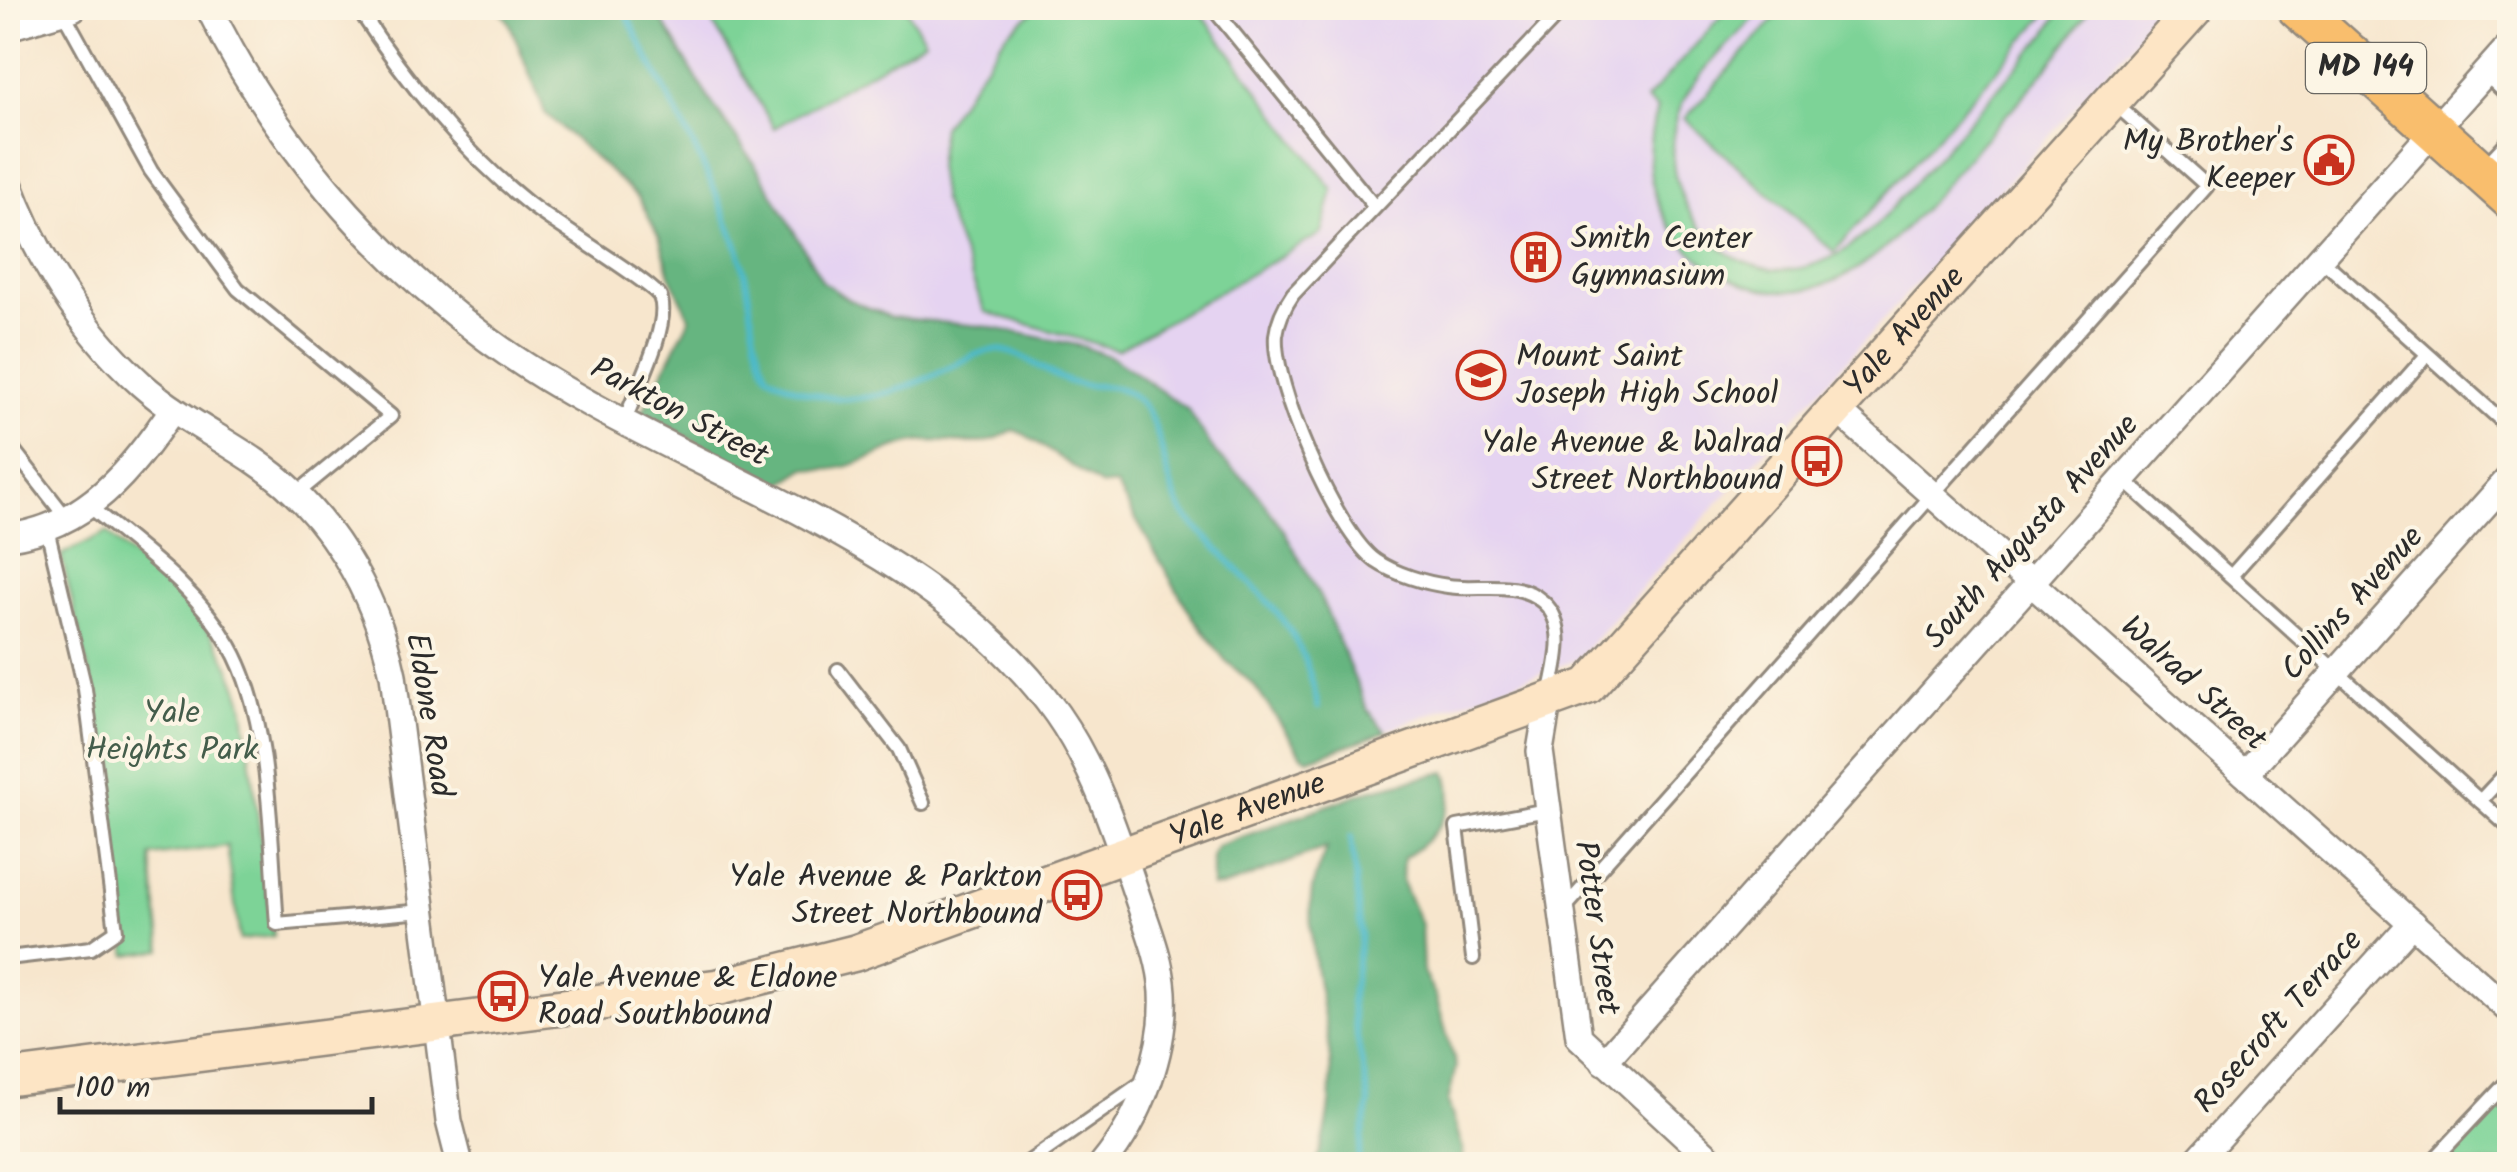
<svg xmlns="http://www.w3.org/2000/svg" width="2517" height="1172" font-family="Kalam,sans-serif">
	<rect width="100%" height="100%" fill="#fcf5e5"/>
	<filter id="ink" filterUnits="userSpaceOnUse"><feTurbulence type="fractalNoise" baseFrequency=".01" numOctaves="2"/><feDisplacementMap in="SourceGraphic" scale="20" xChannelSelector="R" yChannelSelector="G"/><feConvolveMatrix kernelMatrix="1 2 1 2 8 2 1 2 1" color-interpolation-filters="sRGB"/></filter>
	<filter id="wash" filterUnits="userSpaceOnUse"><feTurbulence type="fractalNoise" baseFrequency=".0048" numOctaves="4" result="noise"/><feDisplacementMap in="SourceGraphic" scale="40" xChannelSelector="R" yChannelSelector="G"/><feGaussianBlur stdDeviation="2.25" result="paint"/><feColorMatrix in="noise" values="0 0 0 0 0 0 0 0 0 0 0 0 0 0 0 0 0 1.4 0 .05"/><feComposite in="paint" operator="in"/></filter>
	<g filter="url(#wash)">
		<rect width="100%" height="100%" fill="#f7e6cd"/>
		<path fill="#e5d3f1" d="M643,8H2165L1576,660L1342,746L1178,416L826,313Z"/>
		<g fill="#7dd397" stroke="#547f61" stroke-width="2.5">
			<path d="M704,8H906L925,40L774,128Z"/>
			<path d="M1038,8H1197L1333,190L1322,233L1117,350L985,312L942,201L937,166L942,127L1007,33Z"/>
			<path d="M1729,8H1764C1738,36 1700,67 1683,102C1645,181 1715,285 1801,268C1831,262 1852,246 1875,227L2047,33L2062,8H2090C2057,62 2013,107 1971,154C1912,220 1846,319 1745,284C1725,276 1703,264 1688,248C1650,209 1641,161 1657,109L1646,100Z"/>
			<path d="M1784,8H2052L1834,252L1685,119Z"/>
			<path d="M107,532C171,598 213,607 243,703L274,936L240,940L227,846L151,856L162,950L127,955L90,678L61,555Z"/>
			<path d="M2509,1089V1164H2441Z"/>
		</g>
		<g fill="#66b580" stroke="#487056" stroke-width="2.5">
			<path d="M498,8H655L707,96L760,172L823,282L849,300L891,317L989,327L1082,346L1114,358L1188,410L1216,454L1252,486L1285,532L1324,605L1367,709L1386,732L1308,759L1302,755L1253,684L1225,660L1192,616L1116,485L1102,486L1024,434L1014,430C1005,434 995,440 985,442C976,445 939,440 925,441C882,444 852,478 806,468L778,486L642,413L690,318L670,275L660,239L638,197L545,113L509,22Z"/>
			<path d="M1446,772C1462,808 1432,841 1403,858L1402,882L1421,925L1423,972L1436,997L1456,1066L1448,1102L1463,1149L1462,1164H1315C1356,1066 1305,991 1311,898C1312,880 1321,863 1327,847L1224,887H1212V854L1217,846L1373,789Z"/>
		</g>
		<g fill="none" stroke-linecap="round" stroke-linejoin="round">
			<g stroke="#4db9c8" stroke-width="6">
				<path d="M623,8C662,88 707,162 738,248C753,289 748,335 768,374C832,414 883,400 947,369C961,362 982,349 997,350C1025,351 1046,376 1073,383C1095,390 1117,380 1137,399C1166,426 1161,479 1183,512C1191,524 1204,534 1214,545C1268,604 1302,624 1318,707"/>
				<path d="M1351,837L1361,933L1351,1003L1369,1103L1357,1164"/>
			</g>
		</g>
	</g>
	<g filter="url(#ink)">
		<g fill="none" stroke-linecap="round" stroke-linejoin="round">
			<g stroke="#91887c" stroke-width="18">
				<g id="lane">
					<path d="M358,8C406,81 460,149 529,204C550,221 654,284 660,297C672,322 635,393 625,420"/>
					<path d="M1213,8L1374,206"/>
					<path d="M62,10L151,171L238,289L391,416L296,494"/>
					<path d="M2484,73L2510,97"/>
					<path d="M2484,167L2510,139"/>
					<path d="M2320,258L2510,428"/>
					<path d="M8,443L68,520"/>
					<path d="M2123,479L2510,828"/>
					<path d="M89,506C139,548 197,588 230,646C272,719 270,841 277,924L423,911"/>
					<path d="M2231,576L2427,355"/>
					<path d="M838,670L899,749L923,803"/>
					<path d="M1550,695C1556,666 1569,625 1543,602C1516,578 1479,591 1448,586C1425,583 1395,574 1376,561C1336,533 1272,383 1276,335C1278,319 1284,307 1293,294L1564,8"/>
					<path d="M2480,801L2510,769"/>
					<path d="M1563,910L2207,186L2113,102"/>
					<path d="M8,958L91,948L116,931L85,689L47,529"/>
					<path d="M1473,958L1457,827L1547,810"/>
					<path d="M1026,1164L1143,1082"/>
					<path d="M2430,1164L2510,1079"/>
				</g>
			</g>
			<g stroke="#91887c" stroke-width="30">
				<g id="street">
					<path d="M209,8C272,138 371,253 487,339C664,470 927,529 1057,714C1095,768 1117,836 1138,899C1148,928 1161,960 1163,992C1166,1051 1140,1119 1103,1164"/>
					<path d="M8,27L73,8"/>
					<path d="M8,181C36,256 81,330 141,384C176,415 218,436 255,461C328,510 375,591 393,675L449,1121L460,1164"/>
					<path d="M1834,407L2510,1011"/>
					<path d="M8,537C87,527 130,471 173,409"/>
					<path d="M1548,703L1540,751L1579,1037L1716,1164"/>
					<path d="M2245,774L2510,477"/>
					<path d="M1604,1062L2510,45"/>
					<path d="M2194,1164L2412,923"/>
				</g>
			</g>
			<g stroke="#91887c" stroke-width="40">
				<g id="secondary">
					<path id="s1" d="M8,1078L719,987L855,953L1588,686L2195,8"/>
				</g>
			</g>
			<g stroke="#91887c" stroke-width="45">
				<path id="primary" d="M2298,8L2510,198"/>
			</g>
			<use href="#lane" stroke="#fff" stroke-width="12"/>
			<use href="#street" stroke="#fff" stroke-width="25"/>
			<use href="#secondary" stroke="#fde5c5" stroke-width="35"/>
			<use href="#primary" stroke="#f9be6d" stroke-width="40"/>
		</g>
	</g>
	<defs>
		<g id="civic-ring" transform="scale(2.5)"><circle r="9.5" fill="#fcf5e5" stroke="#c8321e" stroke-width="1.5"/><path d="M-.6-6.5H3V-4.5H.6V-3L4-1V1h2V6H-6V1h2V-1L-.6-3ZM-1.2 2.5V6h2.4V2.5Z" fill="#c8321e"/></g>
		<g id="building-ring" transform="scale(2.5)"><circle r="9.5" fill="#fcf5e5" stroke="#c8321e" stroke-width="1.5"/><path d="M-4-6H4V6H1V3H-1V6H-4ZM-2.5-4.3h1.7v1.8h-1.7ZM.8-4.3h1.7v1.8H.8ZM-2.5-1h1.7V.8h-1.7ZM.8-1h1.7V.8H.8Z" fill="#c8321e"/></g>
		<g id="school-ring" transform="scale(2.5)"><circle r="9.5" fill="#fcf5e5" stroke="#c8321e" stroke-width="1.5"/><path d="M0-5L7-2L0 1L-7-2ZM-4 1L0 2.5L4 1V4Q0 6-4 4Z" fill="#c8321e"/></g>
		<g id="bus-ring" transform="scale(2.5)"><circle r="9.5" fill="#fcf5e5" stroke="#c8321e" stroke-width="1.5"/><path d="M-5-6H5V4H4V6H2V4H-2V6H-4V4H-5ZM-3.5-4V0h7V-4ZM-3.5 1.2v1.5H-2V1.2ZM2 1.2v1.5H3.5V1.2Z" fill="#c8321e"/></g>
	</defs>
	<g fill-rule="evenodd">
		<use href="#civic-ring" x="2329" y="160"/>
		<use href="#building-ring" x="1536" y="257"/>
		<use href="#school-ring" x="1481" y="375"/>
		<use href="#bus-ring" x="1817" y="461"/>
		<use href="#bus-ring" x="1077" y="895"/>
		<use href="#bus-ring" x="503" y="996"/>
	</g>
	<g text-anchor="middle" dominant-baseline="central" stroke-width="8" stroke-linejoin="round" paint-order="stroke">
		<rect fill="#fcf5e5" stroke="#6a6863" stroke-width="2.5" x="2306" y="43" width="120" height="50" rx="8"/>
		<g font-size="30" font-weight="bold" fill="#2b2b2b">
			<text x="2366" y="68">MD 144</text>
		</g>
		<g font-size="32" fill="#2b2b2b" stroke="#fcf5e5" text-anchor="end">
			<text x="2294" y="142">My Brother's<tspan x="2294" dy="37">Keeper</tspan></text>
			<text x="1571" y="239" text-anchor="start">Smith Center<tspan x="1571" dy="37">Gymnasium</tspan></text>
			<text x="1516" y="357" text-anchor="start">Mount Saint<tspan x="1516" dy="37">Joseph High School</tspan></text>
			<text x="1782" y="443">Yale Avenue &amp; Walrad<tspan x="1782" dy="37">Street Northbound</tspan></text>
			<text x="1042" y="877">Yale Avenue &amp; Parkton<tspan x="1042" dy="37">Street Northbound</tspan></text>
			<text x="538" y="978" text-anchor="start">Yale Avenue &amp; Eldone<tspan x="538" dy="37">Road Southbound</tspan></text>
		</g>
		<g font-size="32" fill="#2b2b2b" stroke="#fcf5e5">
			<text stroke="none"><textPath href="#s1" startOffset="2112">Yale Avenue</textPath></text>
			<text transform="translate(679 413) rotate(28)">Parkton Street</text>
			<text transform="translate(2032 532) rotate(-48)">South Augusta Avenue</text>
			<text transform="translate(2353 604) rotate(-48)">Collins Avenue</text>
			<text transform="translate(2193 684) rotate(42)">Walrad Street</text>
			<text transform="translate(428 715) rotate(81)">Eldone Road</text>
			<text stroke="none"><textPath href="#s1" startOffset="1275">Yale Avenue</textPath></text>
			<text transform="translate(1596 928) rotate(82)">Potter Street</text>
			<text transform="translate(2279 1022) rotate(-48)">Rosecroft Terrace</text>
		</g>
		<g font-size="32" fill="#445d4b" stroke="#fcf5e5">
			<text x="172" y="713">Yale<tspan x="172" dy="37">Heights Park</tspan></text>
		</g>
	</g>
	<rect width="2517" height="1172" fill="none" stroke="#fcf5e5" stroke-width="40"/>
	<path d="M60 1097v15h312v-15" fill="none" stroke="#2b2b2b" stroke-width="5"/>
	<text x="75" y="1097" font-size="30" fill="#2b2b2b" stroke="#fcf5e5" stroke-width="8" paint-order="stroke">100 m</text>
</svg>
